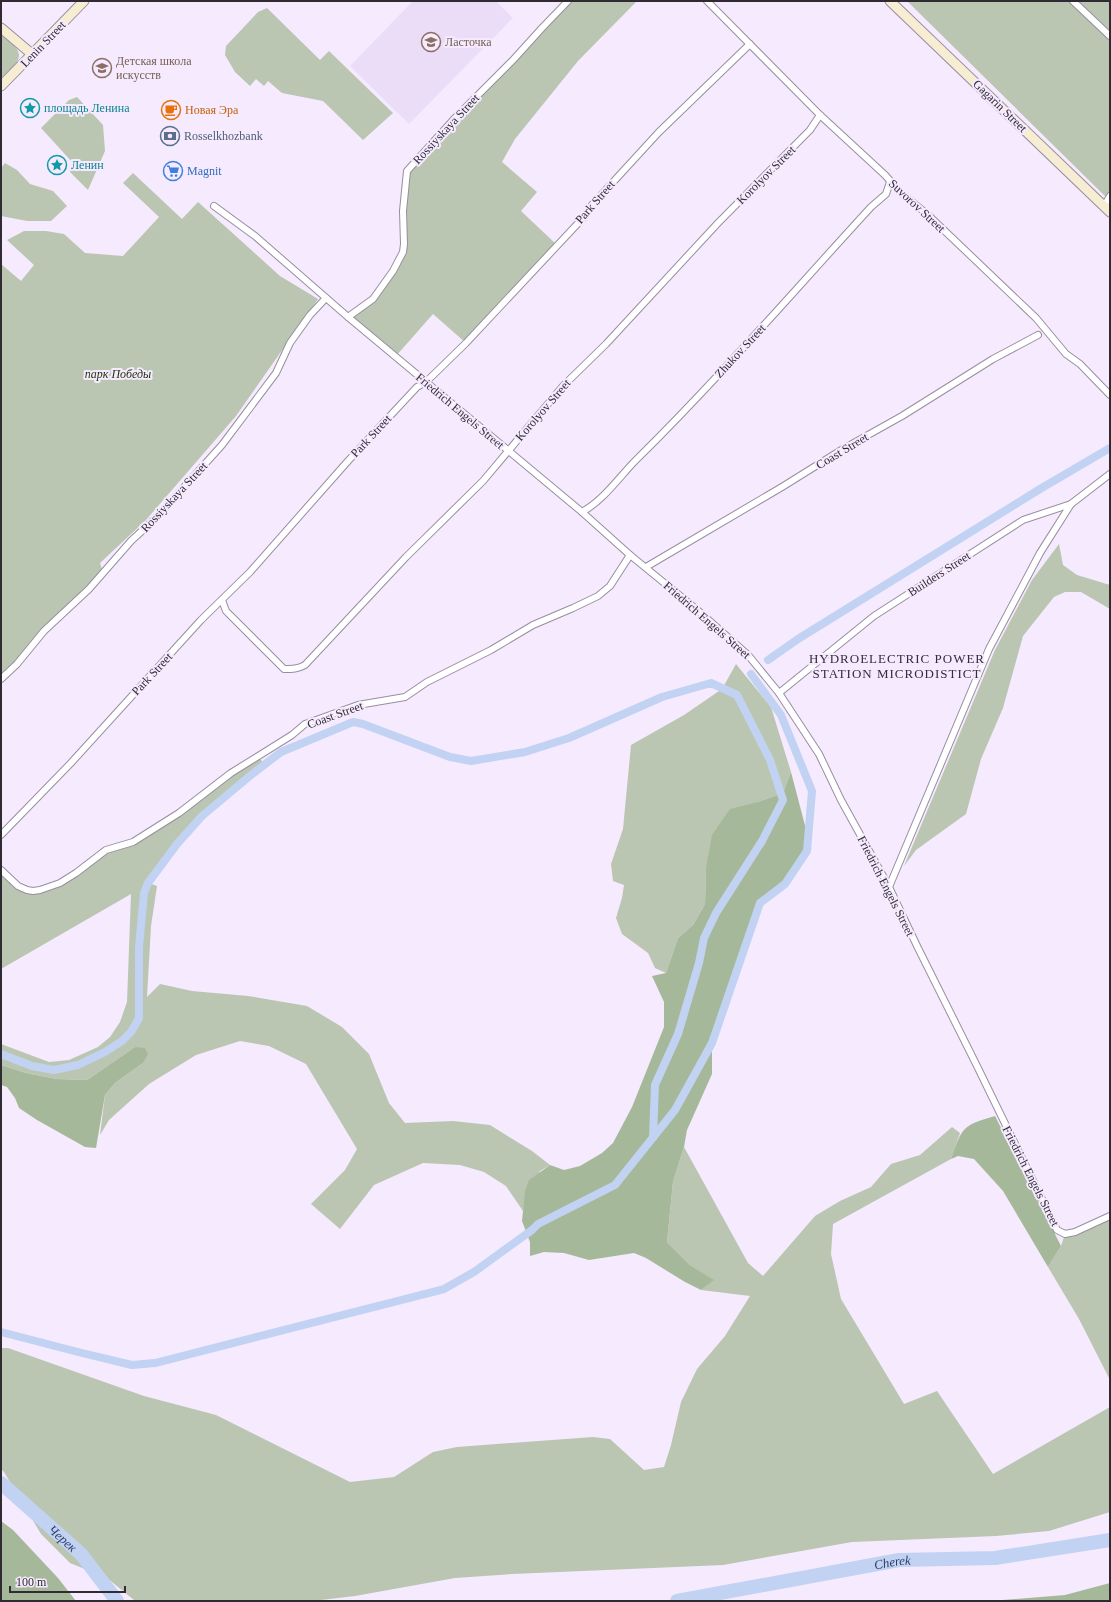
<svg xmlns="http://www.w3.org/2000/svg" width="1111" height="1602" font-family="'Times New Roman',serif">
	<rect width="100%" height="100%" fill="#f5eafe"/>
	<path fill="#ebdcf7" d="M413,1H496L513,18L409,124L350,66Z"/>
	<g fill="#bac6b1">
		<path d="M568,1H637L578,61L515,139L502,162L537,192L521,211L557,245L466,343L433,314L396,356L348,317L373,299L403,252L407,171Z"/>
		<path d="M907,1H1110V201Z"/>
		<path d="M267,8L320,60L329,51L393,113L363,140L323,101L282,93L268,81L264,86L256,79L250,86L235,72L225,55L226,46L258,12Z"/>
		<path d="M1,33C25,54 25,57 1,78Z"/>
		<path d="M77,97L103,125L105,151L88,190L70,172L73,163L41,128L69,100Z"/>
		<path d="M5,163L17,170L30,184L53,191L67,206L51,221H27L1,216V168Z"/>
		<path d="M133,173L182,219L198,202L280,276L318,299L236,416L146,520L100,563L103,573L1,679V264L21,281L34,265L7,240L24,231H46L64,234L85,253L123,256L159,217L123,183Z"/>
		<path d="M1059,544L1063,565L1077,575L1110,585V609L1081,592H1065L1054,597L1023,636L1003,708L981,759L966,814L916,850L904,866L995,650L1032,580Z"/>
		<path d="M736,664L771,707L791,772L783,793L758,802L706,868L705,904L693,925L678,938L666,973L655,968L648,953L622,934L616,918L622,898L624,885L613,881L611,864L623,829L631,745L684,715L722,689Z"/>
		<path d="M257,756L265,764L202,816L177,844L149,883L157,886L151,926L147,997L160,984L192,991L248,996L307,1006L342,1027L369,1054L389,1103L405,1123L453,1121L490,1125L532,1151L550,1165L540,1171L524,1205L523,1211L506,1186L484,1172L460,1165L423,1163L374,1185L340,1229L311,1204L345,1170L357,1149L306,1064L269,1046L240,1041L196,1055L149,1084L109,1120L100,1135L105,1095L115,1083L143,1063L135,1047L87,1080L57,1079L26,1073L1,1065V1044L49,1062L69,1060L98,1047L110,1037L120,1022L127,1002L131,894L1,969V870L27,890L51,887L99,855L133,842Z"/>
		<path d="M952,1127L960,1133L951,1159L833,1224L831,1254L841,1299L904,1404L937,1391L993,1474L1110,1407V1512L1049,1531L996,1536L852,1542L723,1565L512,1574L455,1578L355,1596L312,1601H138L134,1600L107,1578L70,1563L41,1534L4,1472L1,1469V1348H8L144,1396L216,1415L350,1482L394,1477L433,1452L457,1447L593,1437L610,1439L644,1470L664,1467L671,1445L681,1402L697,1369L725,1336L750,1296L701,1290L713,1280L690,1265L667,1242L673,1182L684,1147L748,1263L763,1276L815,1216L840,1201L871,1187L891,1164L920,1155Z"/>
		<path d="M1110,1216V1380L1079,1319L1048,1267L1061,1246L1065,1234Z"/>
	</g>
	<g fill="#a6b89a">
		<path d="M791,772L808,837L807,851L785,884L760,903L712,1043V1074L687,1130L684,1147L673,1182L667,1242L690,1265L714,1280L701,1290L685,1282L646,1258L634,1253L589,1260L564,1253L544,1252L530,1256V1242L522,1221L525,1191L529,1180L550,1165L564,1170L580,1166L602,1153L613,1143L632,1107L664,1027V1002L652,976L666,973L678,938L693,925L705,904L706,868L712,835L730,809L758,802L783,793Z"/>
		<path d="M135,1047L145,1048L148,1054L143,1063L115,1083L105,1095L96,1148L85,1147L37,1120L19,1108L15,1098L7,1087L1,1085V1065L26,1073L57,1079L87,1080Z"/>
		<path d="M995,1116L1061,1246L1048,1267L1003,1191L974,1159L958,1156L951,1159C962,1128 962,1125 995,1116Z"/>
		<path d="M1,1521L13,1530L58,1578L76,1601H1Z"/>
		<path d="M1110,1583V1601H990L1065,1595Z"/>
	</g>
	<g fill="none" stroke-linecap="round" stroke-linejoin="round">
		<g stroke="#c2d2f2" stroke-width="8">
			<path d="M768,660L798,639L1040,489L1110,448"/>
			<path d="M1,1054L32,1066L54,1070L78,1065L105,1052L122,1041L131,1032L139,1018V947L144,893L148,883L177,844L202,816L251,775L281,752L353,722L363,724L450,757L471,761L525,752L569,738L662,697L711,683L737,695L770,760L783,800L762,841L716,913L704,938L699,963L678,1034L655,1085L653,1137"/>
			<path d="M1,1332L82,1353L132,1365L155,1363L444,1289L474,1272L532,1230L538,1224L615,1185L675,1110L712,1043L760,903L785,884L807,851L812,791L781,715L751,674"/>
		</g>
		<g stroke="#c2d2f2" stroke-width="14">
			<path id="s1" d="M1,1483L81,1554L117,1601"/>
			<path id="s2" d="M677,1601L899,1560L995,1558L1110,1540"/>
		</g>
		<g stroke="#988ea0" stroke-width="8">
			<g id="street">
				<path d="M707,1L820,115L885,175L900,192L927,214L1036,318L1066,354L1080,364L1110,395"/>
				<path d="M1073,1L1110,36"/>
				<path d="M214,206L255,236L348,317L582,512L630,555L695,608L748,655L779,693L819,754L841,800L889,887L918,948L977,1066L1057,1230L1065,1234L1075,1232L1110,1216"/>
				<path d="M1104,206L1110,196"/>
				<path d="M348,317L373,299L393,271L403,252L404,244L403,211L407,171L455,118L513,60L542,28L568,1"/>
				<path d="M582,512C604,500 619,477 636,460C718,379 793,292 871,207L886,194L890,182"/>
				<path d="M646,567L782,487L843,449L902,416L993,359L1038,335"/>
				<path d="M222,600L226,611L284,669C292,669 298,669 305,665L406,557L483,481L563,386L606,344L718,223L810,130L820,115"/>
				<path d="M1,679L17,664L44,631L89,589L131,541L159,515L222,445L276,373L290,343L310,315L326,298"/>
				<path d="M779,693L874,616L1023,520L1071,504L1110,474"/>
				<path d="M1,835L70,764L201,620L250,572L348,461L417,387L426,382L466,343L583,218L592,205L659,132L750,44"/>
				<path d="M1,870L18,886L27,890L33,891L40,890L60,883L76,873L106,850L133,842L179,813L231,773L292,735L305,724L358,705L405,697L427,682L491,650L533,625L573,608L598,596L610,586L630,555"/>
				<path d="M889,887L989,649L1040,553L1071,504"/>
			</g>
		</g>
		<g stroke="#988ea0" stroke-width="11">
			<g id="secondary">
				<path d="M890,1L1110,212"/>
				<path d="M1,28L33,55"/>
				<path d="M1,86L84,1"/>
			</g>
		</g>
		<use href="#street" stroke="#fff" stroke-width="6"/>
		<use href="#secondary" stroke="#f6edd3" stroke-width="9"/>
	</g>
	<defs>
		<g id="school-ring" transform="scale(1)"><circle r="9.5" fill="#f5eafe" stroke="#8d6e63" stroke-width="1.5"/><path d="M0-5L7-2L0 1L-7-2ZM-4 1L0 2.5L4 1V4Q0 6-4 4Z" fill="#8d6e63"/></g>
		<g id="sight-ring" transform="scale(1)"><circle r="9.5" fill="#f5eafe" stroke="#0f9aa8" stroke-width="1.5"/><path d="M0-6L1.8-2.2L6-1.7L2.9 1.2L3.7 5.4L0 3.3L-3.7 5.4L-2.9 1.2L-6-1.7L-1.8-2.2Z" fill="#0f9aa8"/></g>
		<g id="cafe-ring" transform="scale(1)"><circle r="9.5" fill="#f5eafe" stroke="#e8710a" stroke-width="1.5"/><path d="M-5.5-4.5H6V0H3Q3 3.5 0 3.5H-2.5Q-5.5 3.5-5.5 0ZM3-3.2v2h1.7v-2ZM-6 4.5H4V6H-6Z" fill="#e8710a"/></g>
		<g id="bank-ring" transform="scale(1)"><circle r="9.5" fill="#f5eafe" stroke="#5c6f8a" stroke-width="1.5"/><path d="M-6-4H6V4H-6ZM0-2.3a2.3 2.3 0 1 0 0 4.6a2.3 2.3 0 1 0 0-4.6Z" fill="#5c6f8a"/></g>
		<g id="supermarket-ring" transform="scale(1)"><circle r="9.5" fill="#f5eafe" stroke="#3f7fe0" stroke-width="1.5"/><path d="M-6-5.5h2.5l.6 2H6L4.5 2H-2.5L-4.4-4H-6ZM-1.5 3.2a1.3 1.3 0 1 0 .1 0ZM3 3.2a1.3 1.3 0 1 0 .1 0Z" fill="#3f7fe0"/></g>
	</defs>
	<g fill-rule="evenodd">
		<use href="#school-ring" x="431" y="42"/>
		<use href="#school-ring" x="102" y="68"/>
		<use href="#sight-ring" x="30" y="108"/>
		<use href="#cafe-ring" x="171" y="110"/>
		<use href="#bank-ring" x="170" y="136"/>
		<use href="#sight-ring" x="57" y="165"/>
		<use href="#supermarket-ring" x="173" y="171"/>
	</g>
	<g text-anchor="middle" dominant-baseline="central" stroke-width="4" stroke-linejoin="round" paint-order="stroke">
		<g font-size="12" fill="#785e54" stroke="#f5eafe" text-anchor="start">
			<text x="445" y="42">Ласточка</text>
			<text x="116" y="61">Детская школа<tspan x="116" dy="14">искусств</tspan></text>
		</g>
		<g font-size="12" fill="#302b33" stroke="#f5eafe">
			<text transform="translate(43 44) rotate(-46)">Lenin Street</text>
			<text transform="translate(1000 106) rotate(44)">Gagarin Street</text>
			<text transform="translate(446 129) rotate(-47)">Rossiyskaya Street</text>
			<text transform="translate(766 175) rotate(-45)">Korolyov Street</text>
			<text transform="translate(595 202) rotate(-49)">Park Street</text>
			<text transform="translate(917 206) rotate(43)">Suvorov Street</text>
			<text transform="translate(740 351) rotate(-47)">Zhukov Street</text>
			<text transform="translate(543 410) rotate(-49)">Korolyov Street</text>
			<text transform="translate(460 411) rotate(40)">Friedrich Engels Street</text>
			<text transform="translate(371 436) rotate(-47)">Park Street</text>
			<text transform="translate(842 451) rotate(-31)">Coast Street</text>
			<text transform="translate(174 497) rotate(-47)">Rossiyskaya Street</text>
			<text transform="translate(939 574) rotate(-33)">Builders Street</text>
			<text transform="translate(707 620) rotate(41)">Friedrich Engels Street</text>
			<text transform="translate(152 674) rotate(-47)">Park Street</text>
			<text transform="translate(335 715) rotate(-20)">Coast Street</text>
			<text transform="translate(886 886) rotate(63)">Friedrich Engels Street</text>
			<text transform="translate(1031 1176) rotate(63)">Friedrich Engels Street</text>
		</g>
		<g font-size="12" fill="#0d838f" stroke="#f5eafe" text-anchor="start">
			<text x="44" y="108">площадь Ленина</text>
			<text x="71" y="165">Ленин</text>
		</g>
		<g font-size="12" fill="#c56008" stroke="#f5eafe" text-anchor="start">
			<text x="185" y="110">Новая Эра</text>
		</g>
		<g font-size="12" fill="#4e5e75" stroke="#f5eafe" text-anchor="start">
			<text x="184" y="136">Rosselkhozbank</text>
		</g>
		<g font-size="12" fill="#366cbe" stroke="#f5eafe" text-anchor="start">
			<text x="187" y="171">Magnit</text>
		</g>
		<g font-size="12" font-style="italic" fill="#1a3202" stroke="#f5eafe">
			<text x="118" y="374">парк Победы</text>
		</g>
		<g font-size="13" letter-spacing="1" fill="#342c3b" stroke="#f5eafe">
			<text x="897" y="658">HYDROELECTRIC POWER<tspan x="897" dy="15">STATION MICRODISTICT</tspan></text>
		</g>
		<g font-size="13" font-style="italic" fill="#2c3f6a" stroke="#f5eafe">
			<text stroke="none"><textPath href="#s1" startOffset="83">Черек</textPath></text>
			<text stroke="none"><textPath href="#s2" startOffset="219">Cherek</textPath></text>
		</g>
	</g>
	<rect width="1111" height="1602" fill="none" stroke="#302b33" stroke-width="4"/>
	<path d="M10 1586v6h115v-6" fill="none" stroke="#302b33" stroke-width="2"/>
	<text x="16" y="1586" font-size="12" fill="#302b33" stroke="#f5eafe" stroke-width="3" paint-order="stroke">100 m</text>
</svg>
